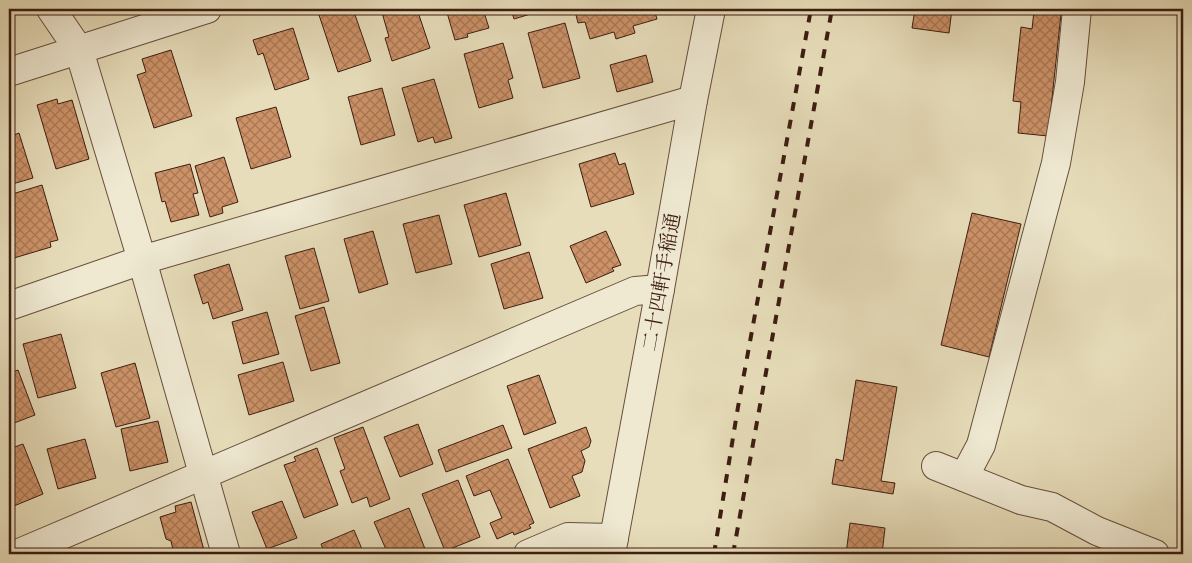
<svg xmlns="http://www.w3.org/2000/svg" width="1192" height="563" font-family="'IM FELL Great Primer','Noto Serif JP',serif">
	<defs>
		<pattern id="building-cross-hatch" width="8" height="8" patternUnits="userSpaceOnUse" patternTransform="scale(1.25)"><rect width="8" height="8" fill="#cd9268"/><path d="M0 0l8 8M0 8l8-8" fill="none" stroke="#a87754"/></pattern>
	</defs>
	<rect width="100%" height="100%" fill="#e7ddba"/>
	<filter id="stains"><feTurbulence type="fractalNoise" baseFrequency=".004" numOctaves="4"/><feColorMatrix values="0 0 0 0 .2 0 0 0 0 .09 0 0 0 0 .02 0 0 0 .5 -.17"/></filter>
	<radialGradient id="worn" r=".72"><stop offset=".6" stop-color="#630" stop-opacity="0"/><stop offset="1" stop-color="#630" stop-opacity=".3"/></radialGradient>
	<g fill="url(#building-cross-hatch)" stroke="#3d1d12">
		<path d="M337,9H353L371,61L338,72L319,15Z"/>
		<path d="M381,9H417L430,48L392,61L385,38L389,37Z"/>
		<path d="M446,9H483L489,28L467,34L468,37L455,40Z"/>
		<path d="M511,9H547L514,19Z"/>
		<path d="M583,9H654L657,19L633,26L635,33L616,39L614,32L590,39L585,22L578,23L575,11Z"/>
		<path d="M915,9H952L949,33L912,28Z"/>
		<path d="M1034,11L1061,14L1048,136L1018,133L1021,102L1013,101L1021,27L1032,29Z"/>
		<path d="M565,23L580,78L543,88L528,33Z"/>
		<path d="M293,28L309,79L275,90L263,53L258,55L253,40Z"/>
		<path d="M503,43L513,78L508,80L513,98L479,108L464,54Z"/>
		<path d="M171,50L192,116L154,128L137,75L146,72L142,59Z"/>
		<path d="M646,55L653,82L617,92L610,65Z"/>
		<path d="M434,79L452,138L435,143L433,137L418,142L402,88Z"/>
		<path d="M382,88L395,135L361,145L348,97Z"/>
		<path d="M57,99L58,104L72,100L89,159L56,169L37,105Z"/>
		<path d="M276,107L291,157L251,169L236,118Z"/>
		<path d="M11,124L14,135L19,133L33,178L9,185V125Z"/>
		<path d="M615,153L619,165L625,163L634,194L591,207L579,164Z"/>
		<path d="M224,157L238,202L222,207L223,213L210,217L195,166Z"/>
		<path d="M190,164L198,193L193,194L199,215L171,222L165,201L162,202L155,173Z"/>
		<path d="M42,185L58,240L50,242L51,247L14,258L9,240V195Z"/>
		<path d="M506,193L521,245L479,257L464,205Z"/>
		<path d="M972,213L1021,224L989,357L941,345Z"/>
		<path d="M439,215L452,264L416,273L403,224Z"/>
		<path d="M373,231L388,284L359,293L344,239Z"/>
		<path d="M606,231L621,265L612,268L614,271L586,283L570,246Z"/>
		<path d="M314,248L329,301L300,309L285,256Z"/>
		<path d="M529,252L543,298L504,309L491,264Z"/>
		<path d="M229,264L243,310L213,319L208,302L203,304L194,275Z"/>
		<path d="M324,307L340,363L311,371L295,316Z"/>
		<path d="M267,312L279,354L243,364L232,322Z"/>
		<path d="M61,334L76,388L38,398L23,344Z"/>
		<path d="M283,362L294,401L249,415L238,375Z"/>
		<path d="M135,363L150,418L116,427L101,373Z"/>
		<path d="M18,370L35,415L9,425V373Z"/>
		<path d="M539,375L556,423L524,435L507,386Z"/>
		<path d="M856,380L897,387L881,481L895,483L893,494L832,484L836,459L843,461Z"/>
		<path d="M158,421L168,462L130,471L121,429Z"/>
		<path d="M418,424L433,464L400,477L384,437Z"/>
		<path d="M503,425L512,448L446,472L438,450Z"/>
		<path d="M363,427L390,499L370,507L367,497L352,503L340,471L345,469L334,438Z"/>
		<path d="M586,427L591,441L589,447L581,451L585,461L582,472L572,476L580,496L550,508L528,449Z"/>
		<path d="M85,439L96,478L58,489L47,449Z"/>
		<path d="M23,444L43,494L9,508V449Z"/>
		<path d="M317,448L338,505L304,518L284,465L296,461L294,457Z"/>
		<path d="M508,459L534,523L529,525L531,528L514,535L513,532L497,539L490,523L502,518L490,490L474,496L466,476Z"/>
		<path d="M458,480L480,537L445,551L422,494Z"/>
		<path d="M282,501L297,538L267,549L252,512Z"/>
		<path d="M191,502L205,554H174L171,541L166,539L160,517L176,512L175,506Z"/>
		<path d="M409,508L427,554H388L374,522Z"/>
		<path d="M850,523L885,528L882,554H846Z"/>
		<path d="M354,530L364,554H325L321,544Z"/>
		<path d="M151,548L154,554H135Z"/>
		<path d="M299,548L301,554H284Z"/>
	</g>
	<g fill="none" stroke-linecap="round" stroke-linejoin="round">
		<g stroke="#684d3c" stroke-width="30">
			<g id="minor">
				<path d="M51,9L79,50L142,260L226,554"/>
				<path d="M9,72L207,9"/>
				<path d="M9,306L142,260L693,100"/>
				<path d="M936,466L1021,500L1052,507L1097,531L1155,554"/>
				<path d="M964,477L981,445L1056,163L1070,82L1077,9"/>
				<path d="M17,554L635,291L660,289"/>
				<path d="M528,554L568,537L614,538"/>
				<path d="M611,554L660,289L693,100L711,9"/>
			</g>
		</g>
		<use href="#minor" stroke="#efe9d2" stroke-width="28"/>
		<g stroke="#3d1d12" stroke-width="4" stroke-dasharray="9 9" stroke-linecap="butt">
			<path d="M714,554L738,407L811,9"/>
			<path d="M733,554L832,9"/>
		</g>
	</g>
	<g text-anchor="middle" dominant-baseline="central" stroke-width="4" stroke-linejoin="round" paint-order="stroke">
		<g font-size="20" fill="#3d1d12" stroke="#efe9d2">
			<text transform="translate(661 282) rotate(-80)">二十四軒手稲通</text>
		</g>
	</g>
	<rect width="1192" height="563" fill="none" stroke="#e7ddba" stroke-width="30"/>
	<rect x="10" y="10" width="1172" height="543" fill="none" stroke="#3d1d12" stroke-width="2.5"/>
	<rect x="15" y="15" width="1162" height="533" fill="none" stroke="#3d1d12"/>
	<rect width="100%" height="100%" filter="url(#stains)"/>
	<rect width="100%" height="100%" fill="url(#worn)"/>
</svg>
